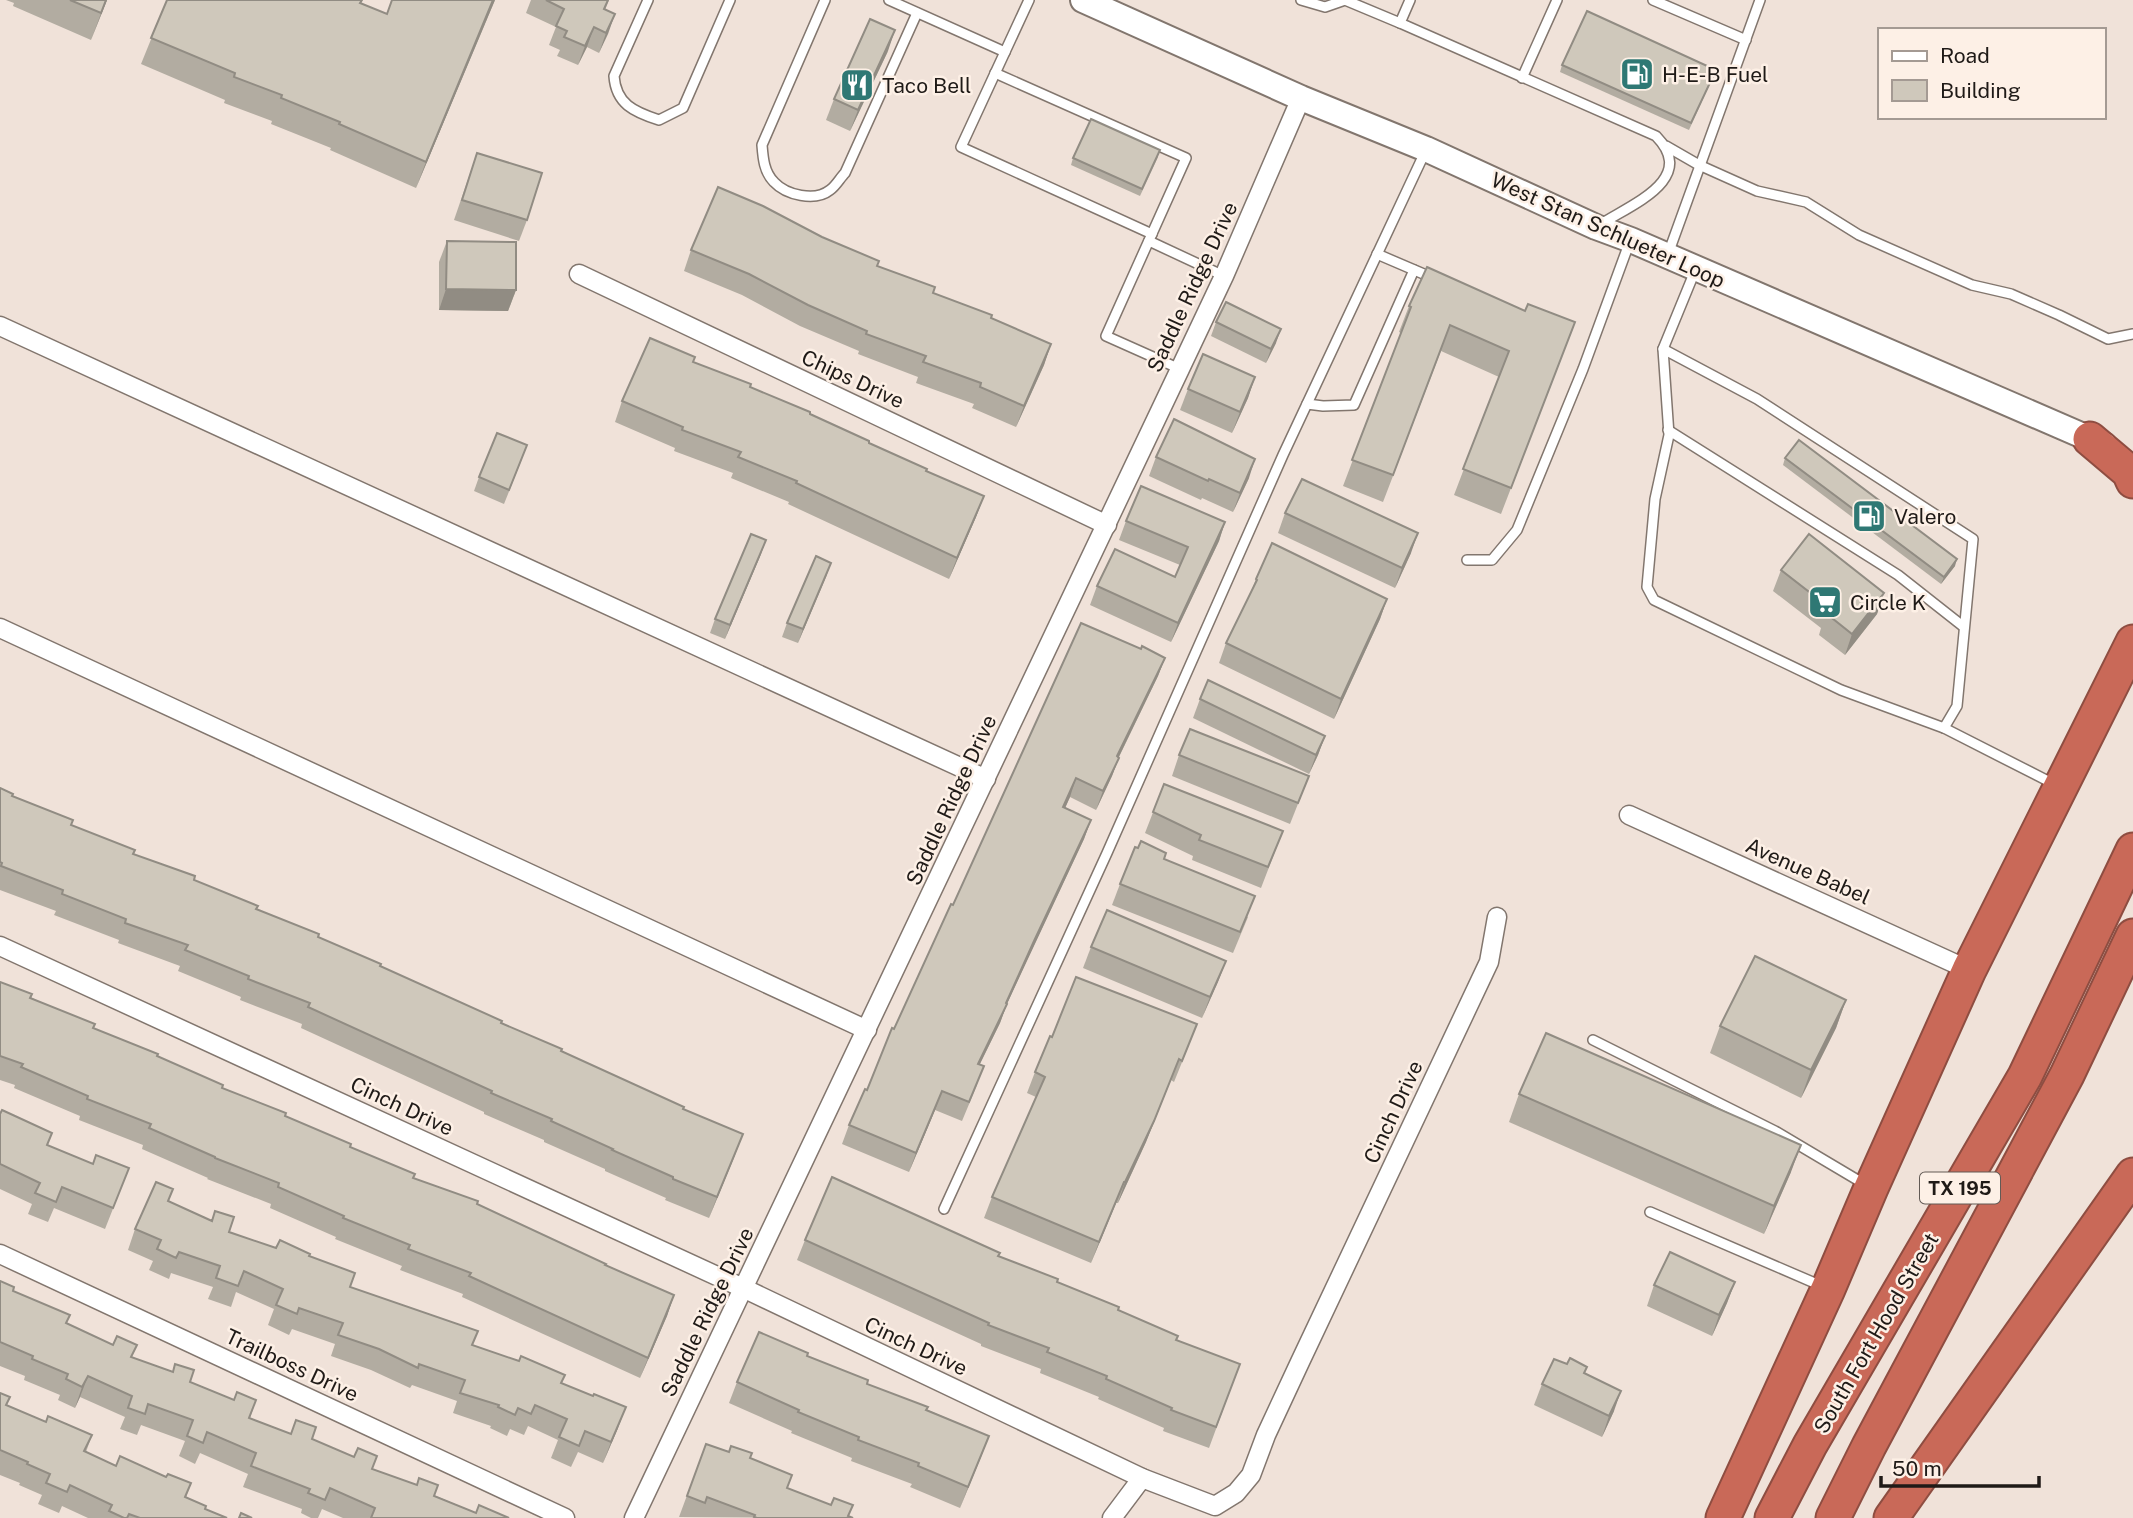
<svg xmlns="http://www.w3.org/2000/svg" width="2133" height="1518" font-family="'Public Sans',sans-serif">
	<rect width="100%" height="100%" fill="#f0e2d9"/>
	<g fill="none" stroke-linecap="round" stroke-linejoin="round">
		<g stroke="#82766e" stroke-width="12">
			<g id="lane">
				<path d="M648,0L614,76C616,104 634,112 659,120L683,108L730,0"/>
				<path d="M825,0L762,145C763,158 764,172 774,182C786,195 815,202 830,190C836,186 840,178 845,173L917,13"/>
				<path d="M889,0L1005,52"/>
				<path d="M1029,0L961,147L1152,234"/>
				<path d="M1301,0L1325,7L1345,0L1400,23"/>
				<path d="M1410,0L1400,23L1656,136C1698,179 1632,204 1601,224"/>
				<path d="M1653,0L1746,40"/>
				<path d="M995,73L1186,158L1106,336L1180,369"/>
				<path d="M1522,78L1557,0"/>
				<path d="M1666,146L1699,165L1757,191L1806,202L1859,235L1972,285L2011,294L2059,315L2108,339L2133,334"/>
				<path d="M1149,241L1224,276"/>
				<path d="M1377,254L1433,278"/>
				<path d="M1668,254L1760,0"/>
				<path d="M1695,271L1663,349L1669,435L1655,499L1647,587L1654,600L1841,690L1944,728L2054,784"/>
				<path d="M1663,349L1757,399L1973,539L1957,706L1944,728"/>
				<path d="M1307,404L1323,406L1354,405L1414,270"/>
				<path d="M1668,430L1898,575L1964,627"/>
				<path d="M1467,560H1492L1517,530L1583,369L1630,241"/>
				<path d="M1593,1040L1775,1131L1866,1185"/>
				<path d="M944,1209L1107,853L1283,455L1426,150"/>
				<path d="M1650,1212L1824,1287"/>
			</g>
		</g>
		<g stroke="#82766e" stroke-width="21">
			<g id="street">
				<path d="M579,274L1107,525"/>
				<path d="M0,326L986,779"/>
				<path d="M0,628L867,1030"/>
				<path d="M1629,815L1969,970"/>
				<path d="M0,946L743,1288L1142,1478L1215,1506L1236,1493L1251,1475L1266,1435L1300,1362L1489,962L1497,917"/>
				<path d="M0,1254L565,1518"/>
				<path d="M634,1518L1180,369L1224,276L1301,98"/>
				<path d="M1112,1518L1142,1478"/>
			</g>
		</g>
		<g stroke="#82766e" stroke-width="28">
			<path id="secondary" d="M1083,0L1301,98L1426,149L1596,227L1631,240L2104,445"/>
		</g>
		<g stroke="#8e4d41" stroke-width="37">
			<g id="highway">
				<path d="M2090,439L2129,472L2133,481"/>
				<path d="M1723,1518L1828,1289L1871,1188L1969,970L2133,642"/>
				<path d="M1772,1518L1810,1445L2025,1076L2133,850"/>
				<path d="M1833,1518L1869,1446L2067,1075L2133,936"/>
				<path d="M1891,1518L2133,1175"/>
			</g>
		</g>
		<use href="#lane" stroke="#fff" stroke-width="9"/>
		<use href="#street" stroke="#fff" stroke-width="18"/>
		<use href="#secondary" stroke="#fff" stroke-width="24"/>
		<use href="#highway" stroke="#c96958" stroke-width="33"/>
	</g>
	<g fill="#b2aca1">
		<path d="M6,0H107L91,40L13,6L14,3Z"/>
		<path d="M167,0H362L361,3L387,14L495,0L416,188L330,150L331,148L271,124L272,121L224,103L225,100L141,64Z"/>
		<path d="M531,0H609L605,10L615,14L599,53L587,47L578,65L557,56L560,50L549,45L556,27L526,13Z"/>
		<path d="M888,51L850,131L826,120L834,99Z"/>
		<path d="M1562,65L1713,77L1689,130L1560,72Z"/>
		<path d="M477,153L527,220L519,241L454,220Z"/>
		<path d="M1158,157L1140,196L1071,165L1073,158Z"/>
		<path d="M447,241L516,290L508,311L439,310V262Z"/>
		<path d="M691,250L877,266L933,293L1051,344L1044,365L1016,427L972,408L974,404L916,383L918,377L858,354L859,351L800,326L742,295L684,271Z"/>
		<path d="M1409,306L1565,348L1501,514L1454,495L1499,377L1441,351L1383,502L1343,486L1401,333L1399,332Z"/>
		<path d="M1216,322L1276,343L1266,363L1211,336Z"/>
		<path d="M693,362L810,414L926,471L984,496L976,517L949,579L788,504L789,502L731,478L733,473L674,451L675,448L615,422L622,401Z"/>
		<path d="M1255,377L1248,398L1232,433L1180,410L1188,389Z"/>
		<path d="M1156,457L1249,478L1233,512L1202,498L1201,500L1149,476Z"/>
		<path d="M1785,458L1955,566L1941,584L1783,465Z"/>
		<path d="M522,459L504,504L474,491L479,477Z"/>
		<path d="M1285,513L1411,553L1395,588L1278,533Z"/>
		<path d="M1126,521L1225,522L1219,541L1171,642L1090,605L1097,586L1175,577L1180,565L1119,540Z"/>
		<path d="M761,554L725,639L710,633L715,619Z"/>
		<path d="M831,563L798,643L782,637L787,623Z"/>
		<path d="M1781,570L1884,593L1877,614L1845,655L1819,635L1821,628L1773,591Z"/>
		<path d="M1256,579L1387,599L1380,619L1334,719L1219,663L1226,643L1250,594Z"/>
		<path d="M1141,649L1165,658L1158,676L1119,757L1112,776L1096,810L1070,797L1065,808L1091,820L1084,839L1027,960L1007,1004L1000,1023L980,1064L977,1085L962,1121L935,1110L909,1172L842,1144L849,1125L867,1090L894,1029L953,905Z"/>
		<path d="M1200,699L1325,736L1318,755L1309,774L1193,718Z"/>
		<path d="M1179,755L1309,776L1290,824L1172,776Z"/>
		<path d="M1164,784L1283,831L1261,888L1192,860L1193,856L1145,833Z"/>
		<path d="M0,788L12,797L133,854L194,880L318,937L683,1109L735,1155L709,1218L665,1200L666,1198L605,1171V1169L544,1142V1140L484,1114V1112L301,1028L302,1024L240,1000L241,997L178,971L180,966L118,943L119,940L54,915L56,911L0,890Z"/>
		<path d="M1164,859L1248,917L1233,953L1112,905L1120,884Z"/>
		<path d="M1091,947L1226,961L1202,1018L1083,968Z"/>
		<path d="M0,982L93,1028L157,1056L223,1088L285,1116L413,1178L477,1204L606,1265L674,1295L667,1316L640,1378L462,1297L463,1294L400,1270L402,1266L335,1239L336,1237L270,1208L271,1204L207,1179L208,1178L142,1149L143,1145L79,1120L80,1116L14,1088L15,1085L0,1080Z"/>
		<path d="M1846,1000L1836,1028L1801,1098L1710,1053L1720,1026Z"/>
		<path d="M1052,1037L1189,1045L1174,1082L1171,1080L1146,1142L1118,1203H1116L1091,1263L984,1218L992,1197L1036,1097L1027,1093L1035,1072Z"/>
		<path d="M1519,1094L1791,1172L1764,1234L1509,1122Z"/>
		<path d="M0,1114L52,1133L47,1145L93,1164L129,1168L105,1229L54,1208L48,1222L28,1214L32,1204L0,1189Z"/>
		<path d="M169,1202L229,1232L276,1248L309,1257L350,1287L472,1345L562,1383L618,1428L603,1463L578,1452L571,1467L551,1458L558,1440L528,1426L524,1435L510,1429L507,1436L490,1428L491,1426L453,1413L457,1401L412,1385L410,1388L371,1370L331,1356L335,1344L292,1329L289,1335L268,1325L274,1309L236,1292L231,1307L208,1299L213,1287L171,1273L169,1279L149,1270L153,1261L128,1250L135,1229Z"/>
		<path d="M805,1240L999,1256L1118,1310L1176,1340L1240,1364L1209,1448L1163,1431L1164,1428L1098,1399L1099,1397L1040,1373L1041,1369L981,1346V1344L797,1260Z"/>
		<path d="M0,1281L13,1291L67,1324L132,1357L234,1400H256L250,1418L291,1434L312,1439L373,1469L476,1513L509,1518H343L322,1509L318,1518H311L301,1513L302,1509L243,1487L248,1474L200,1453L195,1464L179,1456L185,1441L141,1425L137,1435L120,1429L125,1417L80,1397L75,1408L58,1400L60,1395L24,1380L25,1376L0,1366Z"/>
		<path d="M1735,1282L1727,1303L1712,1336L1647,1306L1654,1285Z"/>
		<path d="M807,1356L867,1384L989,1436L960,1508L910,1487L912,1484L851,1461L852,1458L791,1433L792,1431L729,1403L737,1382Z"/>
		<path d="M1585,1373L1614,1411L1602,1437L1534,1405L1542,1384Z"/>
		<path d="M0,1393L7,1405L46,1422L92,1435L86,1452L116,1466L191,1483L186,1497L205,1509L227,1518H88L62,1506L59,1513L38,1504L42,1495L19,1485L20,1483L0,1475Z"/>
		<path d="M706,1444L750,1458L787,1488L853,1518L679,1517Z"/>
	</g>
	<g fill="#918c83">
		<path d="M106,0H107L91,40Z"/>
		<path d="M493,0H495L416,188L426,162Z"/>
		<path d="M615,14L608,34L599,53L606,33Z"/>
		<path d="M594,27L587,47L578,65L585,46Z"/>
		<path d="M895,30L888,51L850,131L858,110Z"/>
		<path d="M446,289L516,290L508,311L439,310Z"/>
		<path d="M1281,329L1276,343L1266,363L1271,349Z"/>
		<path d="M1051,344L1044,365L1016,427L1024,406Z"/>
		<path d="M1255,377L1248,398L1232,433L1240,412Z"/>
		<path d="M1255,459L1249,478L1233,512L1240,493Z"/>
		<path d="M984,496L976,517L949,579L957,558Z"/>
		<path d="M1225,522L1219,541L1171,642L1178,623Z"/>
		<path d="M1418,533L1411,553L1395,588L1402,568Z"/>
		<path d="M766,540L761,554L725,639L730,625Z"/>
		<path d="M1957,559L1955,566L1941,584L1944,577Z"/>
		<path d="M831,563L826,577L798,643L803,629Z"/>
		<path d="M1884,593L1877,614L1845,655L1852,634Z"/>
		<path d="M1387,599L1380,619L1334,719L1341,699Z"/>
		<path d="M1165,658L1158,676L1110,775L1117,756Z"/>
		<path d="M1325,736L1318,755L1309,774L1316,755Z"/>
		<path d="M1119,758L1112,776L1096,810L1103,791Z"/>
		<path d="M1076,778L1070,797L1057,826L1063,807Z"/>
		<path d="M1091,820L1084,839L1006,1006L1007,1004L1000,1023L971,1082L978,1064L1034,941Z"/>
		<path d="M1226,961L1218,982L1202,1018L1210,997Z"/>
		<path d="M1846,1000L1836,1028L1801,1098L1811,1070Z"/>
		<path d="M1179,1059L1146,1142L1118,1203L1125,1182Z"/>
		<path d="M942,1091L935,1110L909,1172L916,1153Z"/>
		<path d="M743,1134L735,1155L709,1218L717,1197Z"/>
		<path d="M1801,1145L1791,1172L1764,1234L1774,1206Z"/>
		<path d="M1124,1182L1116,1203L1091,1263L1099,1242Z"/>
		<path d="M1735,1282L1727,1303L1712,1336L1719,1315Z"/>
		<path d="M674,1295L667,1316L640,1378L648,1358Z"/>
		<path d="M88,1376L80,1397L75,1408L82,1387Z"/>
		<path d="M1621,1391L1614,1411L1602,1437L1609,1416Z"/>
		<path d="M626,1407L618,1428L603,1463L611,1442Z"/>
		<path d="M989,1436L981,1457L960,1508L968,1487Z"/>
	</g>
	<g fill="#cfc8bb" stroke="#918c83" stroke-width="2">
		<path d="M70,0H106L101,13Z"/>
		<path d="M167,0H362L360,3L387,14L392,0H493L426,162L339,124L340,122L281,98L282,95L234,77L235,73L151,38Z"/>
		<path d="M546,0H608L604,9L615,14L606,33L594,27L585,46L564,37L567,31L556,26L564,9Z"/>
		<path d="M1587,11L1716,70L1691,123L1562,65Z"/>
		<path d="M870,19L895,30L858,110L834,99Z"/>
		<path d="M1091,119L1160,150L1142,189L1073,158Z"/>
		<path d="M477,153L542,173L527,220L462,200Z"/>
		<path d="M718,187L763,206L822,237L879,261L877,266L935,287L933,293L992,315L991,318L1051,344L1024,406L980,387L981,383L923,362L926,356L866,334L867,331L808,305L749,274L691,250Z"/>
		<path d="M447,241L516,242V290L446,289Z"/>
		<path d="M1427,267L1525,311L1528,304L1575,322L1511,488L1463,469L1509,351L1450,325L1393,475L1352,460L1411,307L1409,306Z"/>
		<path d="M1226,302L1281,329L1271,349L1216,322Z"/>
		<path d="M650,338L695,357L693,362L751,384L750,387L810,412V414L869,441V443L927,469L926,471L984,496L957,558L796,483L797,481L738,457L741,452L682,430L683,427L622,401Z"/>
		<path d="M1203,354L1255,377L1240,412L1188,389Z"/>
		<path d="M1174,419L1255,459L1240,493L1209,479L1208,481L1156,457Z"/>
		<path d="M497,433L527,445L509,490L479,477Z"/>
		<path d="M1799,440L1957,559L1944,577L1785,458Z"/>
		<path d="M1302,479L1418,533L1402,568L1285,513Z"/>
		<path d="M1141,486L1225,522L1178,623L1097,586L1115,549L1175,577L1188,547L1126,521Z"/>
		<path d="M751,534L766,540L730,625L715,619Z"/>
		<path d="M1809,534L1884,593L1852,634L1827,614L1831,609L1781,570Z"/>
		<path d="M1272,543L1387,599L1341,699L1226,643L1257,580L1256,579Z"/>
		<path d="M816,556L831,563L803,629L787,623Z"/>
		<path d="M1081,623L1141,649L1142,646L1165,658L1117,756L1119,758L1103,791L1076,778L1063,807L1091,820L1034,941L1006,1003L1007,1004L978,1064L984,1066L969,1102L942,1091L916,1153L849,1125L865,1089L867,1090L892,1028L894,1029L951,904L953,905Z"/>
		<path d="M1208,680L1325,736L1316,755L1200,699Z"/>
		<path d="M1190,729L1309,776L1298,803L1179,755Z"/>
		<path d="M1164,784L1283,831L1268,867L1199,840L1201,835L1153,812Z"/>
		<path d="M0,788L13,794L12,796L73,820L71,825L135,850L133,854L195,876L194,880L258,906L256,909L319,934L318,937L381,964L380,966L502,1021L501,1023L562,1049L561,1051L684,1107L683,1109L743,1134L717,1197L673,1179V1177L612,1150L613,1149L551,1121L552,1119L491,1093L492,1091L308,1007L310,1003L248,979L249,976L185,950L188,945L125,923L126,919L62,894L63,890L1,866L2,863L0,862Z"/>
		<path d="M1141,841L1166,853L1164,859L1255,896L1240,932L1120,884L1135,847L1138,848Z"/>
		<path d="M1107,910L1226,961L1210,997L1091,947Z"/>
		<path d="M1755,956L1846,1000L1811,1070L1720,1026Z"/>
		<path d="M1076,977L1197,1024L1182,1061L1179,1059L1154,1121L1125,1182H1124L1099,1242L992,1197L1045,1077L1035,1072L1050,1036L1052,1037Z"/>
		<path d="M0,982L32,994L30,998L95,1024L93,1028L158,1054L157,1056L223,1085L222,1088L286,1113L285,1116L351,1144L350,1147L415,1174L413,1178L478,1201L477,1204L606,1264L605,1265L674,1295L648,1358L469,1276L471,1273L408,1249L410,1245L343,1218L344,1216L278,1187L279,1183L215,1158V1157L149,1128L151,1124L87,1099L88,1096L21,1067L23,1064L0,1056Z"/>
		<path d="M1546,1033L1801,1145L1774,1206L1519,1094Z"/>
		<path d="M2,1110L52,1133L47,1145L93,1164L96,1155L129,1168L113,1208L62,1187L56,1202L35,1193L40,1183L0,1164V1114Z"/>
		<path d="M832,1177L1000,1253L998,1256L1058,1279L1057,1282L1119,1307L1118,1310L1178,1336L1176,1340L1240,1364L1216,1427L1171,1410L1172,1408L1106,1379L1107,1376L1047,1352L1049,1348L988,1325L989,1323L805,1240Z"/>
		<path d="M156,1182L173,1189L168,1201L212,1221L215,1211L234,1217L229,1232L276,1248L280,1240L310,1254L309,1256L355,1273L350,1287L478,1331L472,1345L519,1361L521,1356L565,1375L561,1383L593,1396L594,1394L626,1407L611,1442L585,1431L579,1446L559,1437L567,1419L535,1405L531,1414L518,1408L515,1415L498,1407L499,1405L460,1393L465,1380L419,1364L418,1368L379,1349L338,1335L343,1323L299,1308L297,1314L276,1305L283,1289L244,1271L238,1286L216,1278L220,1266L179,1252L176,1258L157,1249L161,1240L135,1229Z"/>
		<path d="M1670,1252L1735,1282L1719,1315L1654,1285Z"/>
		<path d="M0,1281L14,1287L13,1291L70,1315L66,1323L113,1345L117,1336L137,1345L131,1357L173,1372L175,1364L194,1370L190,1382L234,1400L237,1392L256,1400L249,1418L291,1434L296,1420L316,1427L312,1439L354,1457L358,1448L377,1456L372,1469L417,1485L419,1478L438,1485L434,1496L476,1513L479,1505L509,1518H371L375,1508L330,1488L325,1500L308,1493L310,1489L251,1466L256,1453L207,1432L203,1443L187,1436L193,1420L148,1404L145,1414L128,1408L132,1396L88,1376L82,1387L66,1379L68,1374L32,1359L33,1356L0,1342Z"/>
		<path d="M759,1332L808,1353L807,1356L868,1380L867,1384L928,1407L926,1410L989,1436L968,1487L918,1466L919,1463L858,1440L859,1437L798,1412L799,1410L737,1382Z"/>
		<path d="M1570,1358L1587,1367L1584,1373L1621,1391L1609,1416L1542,1384L1554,1359L1567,1364Z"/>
		<path d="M0,1393L10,1397L6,1405L46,1422L48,1416L92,1435L84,1451L116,1466L120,1456L166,1477L168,1474L191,1483L185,1497L206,1506L205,1509L227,1518H140L129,1514L127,1518H124L109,1511L112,1505L70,1485L67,1492L46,1483L50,1474L27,1464L28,1462L0,1450Z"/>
		<path d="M706,1444L729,1452L731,1446L752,1453L750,1458L792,1475L787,1488L831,1505L834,1498L853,1505L848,1516L853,1518H757L754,1517L755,1515L707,1497L705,1503L687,1496Z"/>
		<path d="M241,1513L252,1518H239Z"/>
	</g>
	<defs>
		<g id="fuel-square" transform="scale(1.75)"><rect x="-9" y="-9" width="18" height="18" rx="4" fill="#2f7874" stroke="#fdf0e6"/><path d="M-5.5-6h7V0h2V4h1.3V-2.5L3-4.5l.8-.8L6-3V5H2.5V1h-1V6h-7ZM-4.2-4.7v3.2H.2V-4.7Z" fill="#fff"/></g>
		<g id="restaurant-square" transform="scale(1.75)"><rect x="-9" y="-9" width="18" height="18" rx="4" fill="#2f7874" stroke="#fdf0e6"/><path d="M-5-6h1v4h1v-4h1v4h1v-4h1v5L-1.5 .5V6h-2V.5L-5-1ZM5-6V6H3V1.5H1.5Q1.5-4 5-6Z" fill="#fff"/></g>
		<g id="supermarket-square" transform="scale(1.75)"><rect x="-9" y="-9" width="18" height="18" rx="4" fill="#2f7874" stroke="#fdf0e6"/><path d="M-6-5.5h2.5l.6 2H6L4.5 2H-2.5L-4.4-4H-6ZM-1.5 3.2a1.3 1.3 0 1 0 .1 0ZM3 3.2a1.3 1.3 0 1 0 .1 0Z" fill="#fff"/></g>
	</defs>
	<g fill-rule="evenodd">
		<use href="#fuel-square" x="1637" y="74"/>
		<use href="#restaurant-square" x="857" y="85"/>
		<use href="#fuel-square" x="1869" y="516"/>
		<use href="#supermarket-square" x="1825" y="602"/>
	</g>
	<g text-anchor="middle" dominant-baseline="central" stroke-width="5" stroke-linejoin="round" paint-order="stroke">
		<rect fill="#fdf0e6" stroke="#625a55" stroke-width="2" x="1920" y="1172.5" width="80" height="31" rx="5"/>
		<g font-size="19" font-weight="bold" fill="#1f1a17">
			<text x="1960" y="1188">TX 195</text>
		</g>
		<g font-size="21" fill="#1f1a17" stroke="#fdf0e6" text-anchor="start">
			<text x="1662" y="74">H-E-B Fuel</text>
			<text x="882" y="85">Taco Bell</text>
			<text x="1894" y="516">Valero</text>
			<text x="1850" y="602">Circle K</text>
		</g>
		<g font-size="21" fill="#1f1a17" stroke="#fdf0e6">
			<text transform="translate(1608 230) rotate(24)">West Stan Schlueter Loop</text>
			<text transform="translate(1192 287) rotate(-65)">Saddle Ridge Drive</text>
			<text transform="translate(853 379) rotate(25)">Chips Drive</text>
			<text transform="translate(951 800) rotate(-65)">Saddle Ridge Drive</text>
			<text transform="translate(1808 871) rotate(24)">Avenue Babel</text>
			<text transform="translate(402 1106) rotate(25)">Cinch Drive</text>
			<text transform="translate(1393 1112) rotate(-65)">Cinch Drive</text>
			<text transform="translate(707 1312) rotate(-64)">Saddle Ridge Drive</text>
			<text transform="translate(1876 1333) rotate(-60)">South Fort Hood Street</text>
			<text transform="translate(916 1346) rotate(25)">Cinch Drive</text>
			<text transform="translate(292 1365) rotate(25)">Trailboss Drive</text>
		</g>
	</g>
	<rect x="1878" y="28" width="228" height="91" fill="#fdf0e6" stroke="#a49a93" stroke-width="2"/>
	<rect x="1892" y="51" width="35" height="10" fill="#ffffff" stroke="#a49a93" stroke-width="2"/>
	<text x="1940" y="63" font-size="21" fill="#1f1a17">Road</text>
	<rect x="1892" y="80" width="35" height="21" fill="#cfc8bb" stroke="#a49a93" stroke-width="2"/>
	<text x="1940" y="98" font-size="21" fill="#1f1a17">Building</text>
	<path d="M1881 1476v10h158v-10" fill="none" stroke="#1f1a17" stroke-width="3.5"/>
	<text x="1892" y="1476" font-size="21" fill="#1f1a17" stroke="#fdf0e6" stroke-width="5" paint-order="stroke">50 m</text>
</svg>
